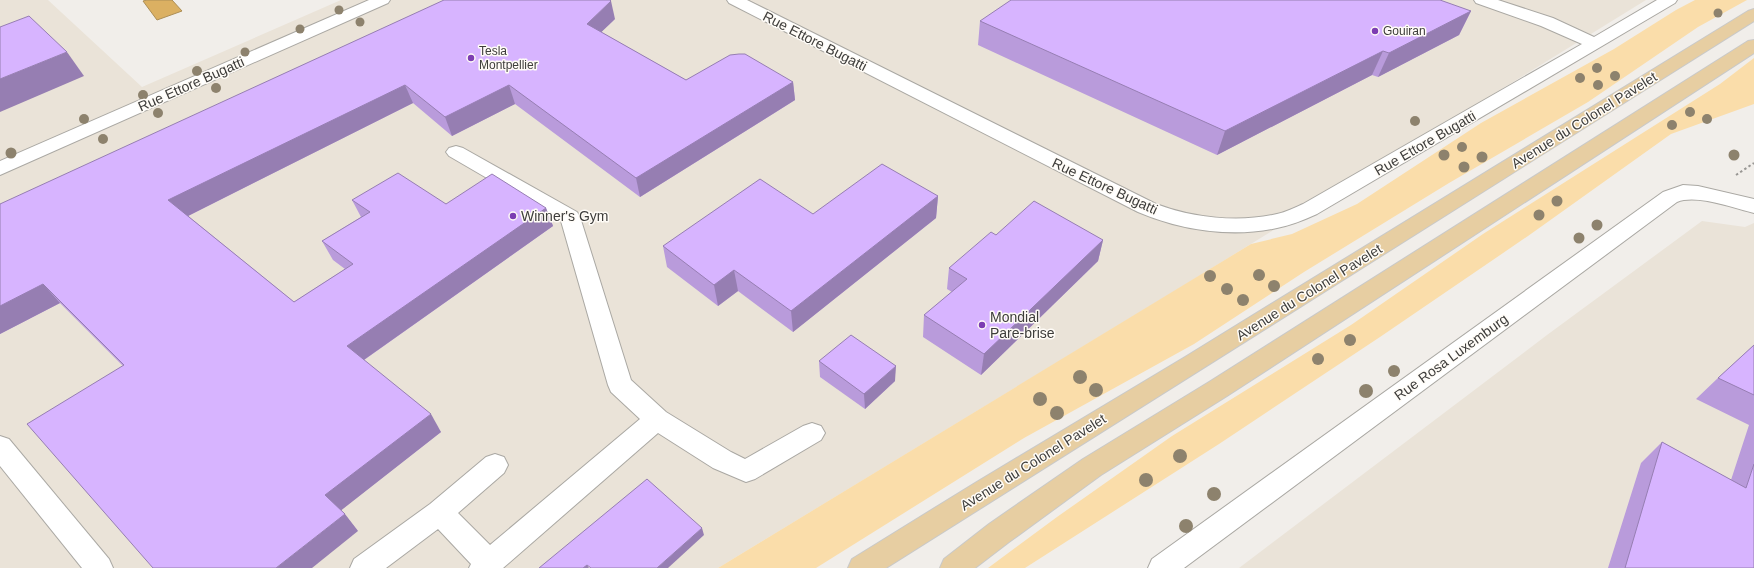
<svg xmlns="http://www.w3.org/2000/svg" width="1754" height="568" font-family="Helvetica,sans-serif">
	<rect width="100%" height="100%" fill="#f1eeea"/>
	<g fill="#eae3d8">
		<path d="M0,0H48L142,87L341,0H1646L1186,284L718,568H0Z"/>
		<path d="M1702,221L1745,227L1754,223V568H1239L1547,335Z"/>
	</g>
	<g fill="#faddaa">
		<path d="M1695,0H1747L1698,27L1588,102L1449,183L1304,272L1194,344L1024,438L816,568H718L1251,244L1292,234L1357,204L1481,123L1614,49L1676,10Z"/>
		<path d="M1754,58V104L1671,134L1528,236L1380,337L1219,444L1025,568H988L1057,517L1172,436L1351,325L1483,234L1720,84Z"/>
	</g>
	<path fill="#dbb062" stroke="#ac8e56" d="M147,0H172L182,11L157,20L143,1Z"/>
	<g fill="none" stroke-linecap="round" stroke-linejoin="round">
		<g stroke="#aaa8a3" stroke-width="2">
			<g id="minor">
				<path d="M369,0H390L388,3L0,175V161Z"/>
				<path d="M727,0H747L1156,204C1193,218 1239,223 1277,214C1286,212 1294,208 1303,204L1582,44L1541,26L1476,3L1474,0H1498L1553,18L1594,37L1657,0H1677L1675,3L1317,214C1304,220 1291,225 1277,228C1231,238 1180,230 1138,212L729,3Z"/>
				<path d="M456,146L463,148L577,212L580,217L631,380L666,412L731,452L745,459L803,426L812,423L821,426L825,433L821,440L755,479L746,482L713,468L658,433L503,568H469L471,564L438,529L386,568H350L354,559L430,504L486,457L495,454L504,457L508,465L504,473L458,513L490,545L640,419L611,392L608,385L561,221L449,156L446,152L449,148Z"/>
				<path d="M1683,185L1698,186L1754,199V213C1733,208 1697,194 1677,202L1184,568H1148L1152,559L1663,192Z"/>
				<path d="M0,436L9,439L109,559L113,568H82L0,466Z"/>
			</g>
		</g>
		<g stroke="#c9c9c8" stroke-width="2">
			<g id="major">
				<path d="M1754,9V21L886,568H848L852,559L975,483L1185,357L1748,11Z"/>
				<path d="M1754,40V53L1227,396L1101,475L1009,542L975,568H940L944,559L989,524L1083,459L1209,382L1748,41Z"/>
			</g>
		</g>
		<path stroke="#989693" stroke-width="2" stroke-dasharray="2.5 2.5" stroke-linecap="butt" d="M1736,175L1754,163"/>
		<use href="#minor" fill="#fff" fill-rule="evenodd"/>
		<use href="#major" fill="#e7cea2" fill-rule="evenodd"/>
	</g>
	<g fill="#8d826d">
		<circle cx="339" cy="10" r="4.5"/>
		<circle cx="1718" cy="13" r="4.5"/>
		<circle cx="360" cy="22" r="4.5"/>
		<circle cx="300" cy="29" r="4.5"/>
		<circle cx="245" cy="52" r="4.5"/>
		<circle cx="1597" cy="68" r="5"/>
		<circle cx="197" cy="71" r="5"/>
		<circle cx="1615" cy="76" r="5"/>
		<circle cx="1580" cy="78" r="5"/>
		<circle cx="1598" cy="85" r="5"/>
		<circle cx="216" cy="88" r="5"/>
		<circle cx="143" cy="95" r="5"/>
		<circle cx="1690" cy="112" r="5"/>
		<circle cx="158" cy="113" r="5"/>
		<circle cx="84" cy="119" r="5"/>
		<circle cx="1707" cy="119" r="5"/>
		<circle cx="1415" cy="121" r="5"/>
		<circle cx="1672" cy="125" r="5"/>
		<circle cx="103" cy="139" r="5"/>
		<circle cx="1462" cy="147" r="5"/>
		<circle cx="11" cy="153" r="5.5"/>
		<circle cx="1444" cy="155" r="5.5"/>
		<circle cx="1734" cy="155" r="5.5"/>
		<circle cx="1482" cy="157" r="5.5"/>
		<circle cx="1464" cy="167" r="5.5"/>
		<circle cx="1557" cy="201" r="5.5"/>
		<circle cx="1539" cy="215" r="5.5"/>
		<circle cx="1597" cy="225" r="5.5"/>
		<circle cx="1579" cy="238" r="5.5"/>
		<circle cx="1259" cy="275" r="6"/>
		<circle cx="1210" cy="276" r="6"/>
		<circle cx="1274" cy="286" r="6"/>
		<circle cx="1227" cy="289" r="6"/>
		<circle cx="1243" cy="300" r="6"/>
		<circle cx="1350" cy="340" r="6"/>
		<circle cx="1318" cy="359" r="6"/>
		<circle cx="1394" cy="371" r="6"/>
		<circle cx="1080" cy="377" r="7"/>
		<circle cx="1096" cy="390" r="7"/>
		<circle cx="1366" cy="391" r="7"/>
		<circle cx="1040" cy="399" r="7"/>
		<circle cx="1057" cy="413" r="7"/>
		<circle cx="1180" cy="456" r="7"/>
		<circle cx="1146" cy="480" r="7"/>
		<circle cx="1214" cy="494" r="7"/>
		<circle cx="1186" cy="526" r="7"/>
	</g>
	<g fill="#b99bdb">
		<path d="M1471,11L1459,35L1378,77L1372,75L1217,155L978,45L980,21Z"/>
		<path d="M615,19L601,32L686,80L793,82L795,100L640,197L515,104L452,136L413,103L188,216L294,302L345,269L333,260L322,241L361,217L352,200L546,208L553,226L364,360L441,432L341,510L358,531L123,366L60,303L0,334V204Z"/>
		<path d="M938,196L936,218L793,332L738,291L718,306L667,267L663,246L813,214Z"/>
		<path d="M996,235L1103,240L1098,261L981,375L923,337L924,315L952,292L947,289L949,268Z"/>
		<path d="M1754,345V568H1608L1641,463L1662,442L1731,480L1749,425L1696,399L1718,378Z"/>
		<path d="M819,361L895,381L865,409L820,377Z"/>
	</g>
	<g fill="#967eb2">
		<path d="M611,1L615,19L591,42L587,24Z"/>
		<path d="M1471,11L1459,35L1378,77L1389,53Z"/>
		<path d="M1383,51L1372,75L1217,155L1225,131Z"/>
		<path d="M67,52L84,76L0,112V79Z"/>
		<path d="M793,82L795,100L640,197L636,178Z"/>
		<path d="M405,85L413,103L182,219L168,200Z"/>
		<path d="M509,85L515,104L452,136L445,117Z"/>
		<path d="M938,196L936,218L793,332L791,311Z"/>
		<path d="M546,208L553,226L358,364L347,346Z"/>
		<path d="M1103,240L1098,261L981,375L984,354Z"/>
		<path d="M734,270L738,291L718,306L714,285Z"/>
		<path d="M43,284L60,303L0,334V306Z"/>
		<path d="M896,366L895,381L865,409L864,394Z"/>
		<path d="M431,414L441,432L339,512L325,495Z"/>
		<path d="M345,514L358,531L312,568H276Z"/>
		<path d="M702,528L704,535L668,568H657Z"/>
		<path d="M587,565L589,568H583Z"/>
	</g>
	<g fill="#d7b4ff" stroke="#967eb2">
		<path d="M444,0H610L611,1L587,24L686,80L730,55L739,54H745L793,82L636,178L509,85L445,117L405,85L168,200L294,302L353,264L322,241L370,212L352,200L398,173L446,204L492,174L546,208L347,346L431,414L325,495L345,514L276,568H153L27,424L124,365L43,284L0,306V204Z"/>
		<path d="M1011,0H1440L1471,11L1389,53L1383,51L1225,131L980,21Z"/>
		<path d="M29,16L67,52L0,79V27Z"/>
		<path d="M882,164L938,196L791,311L734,270L714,285L663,246L760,179L813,214Z"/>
		<path d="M1034,201L1103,240L984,354L924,315L967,279L949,268L991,232L996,235Z"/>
		<path d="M851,335L896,366L864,394L819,361Z"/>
		<path d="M1754,345V395L1718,378Z"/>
		<path d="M1662,442L1746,488L1754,464V568H1625Z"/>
		<path d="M647,479L702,528L657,568H591L587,565L583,568H539Z"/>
	</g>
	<g fill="#7c3db2" stroke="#fffcf7" stroke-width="1.5">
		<circle cx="1375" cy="31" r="4"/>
		<circle cx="471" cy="58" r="4"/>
		<circle cx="513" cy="216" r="4"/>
		<circle cx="982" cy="325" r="4"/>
	</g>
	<g text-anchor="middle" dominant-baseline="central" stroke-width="3" stroke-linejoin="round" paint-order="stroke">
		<g font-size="12" fill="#3e3d3b" stroke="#fffcf7" text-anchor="start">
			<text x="1383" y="31">Gouiran</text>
			<text x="479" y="51">Tesla<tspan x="479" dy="14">Montpellier</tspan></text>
		</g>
		<g font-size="14" fill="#3e3d3b" stroke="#fffcf7">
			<text transform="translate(815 41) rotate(27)">Rue Ettore Bugatti</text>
			<text transform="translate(191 84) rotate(-24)">Rue Ettore Bugatti</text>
			<text transform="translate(1584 120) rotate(-32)">Avenue du Colonel Pavelet</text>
			<text transform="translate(1425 143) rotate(-30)">Rue Ettore Bugatti</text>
			<text transform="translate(1105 186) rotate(25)">Rue Ettore Bugatti</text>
			<text transform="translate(1309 292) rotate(-32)">Avenue du Colonel Pavelet</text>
			<text transform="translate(1451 357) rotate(-36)">Rue Rosa Luxemburg</text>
			<text transform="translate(1033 462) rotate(-32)">Avenue du Colonel Pavelet</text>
		</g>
		<g font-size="14" fill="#3e3d3b" stroke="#fffcf7" text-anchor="start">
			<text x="521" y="216">Winner's Gym</text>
			<text x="990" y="317">Mondial<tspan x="990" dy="16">Pare-brise</tspan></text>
		</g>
	</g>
</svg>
